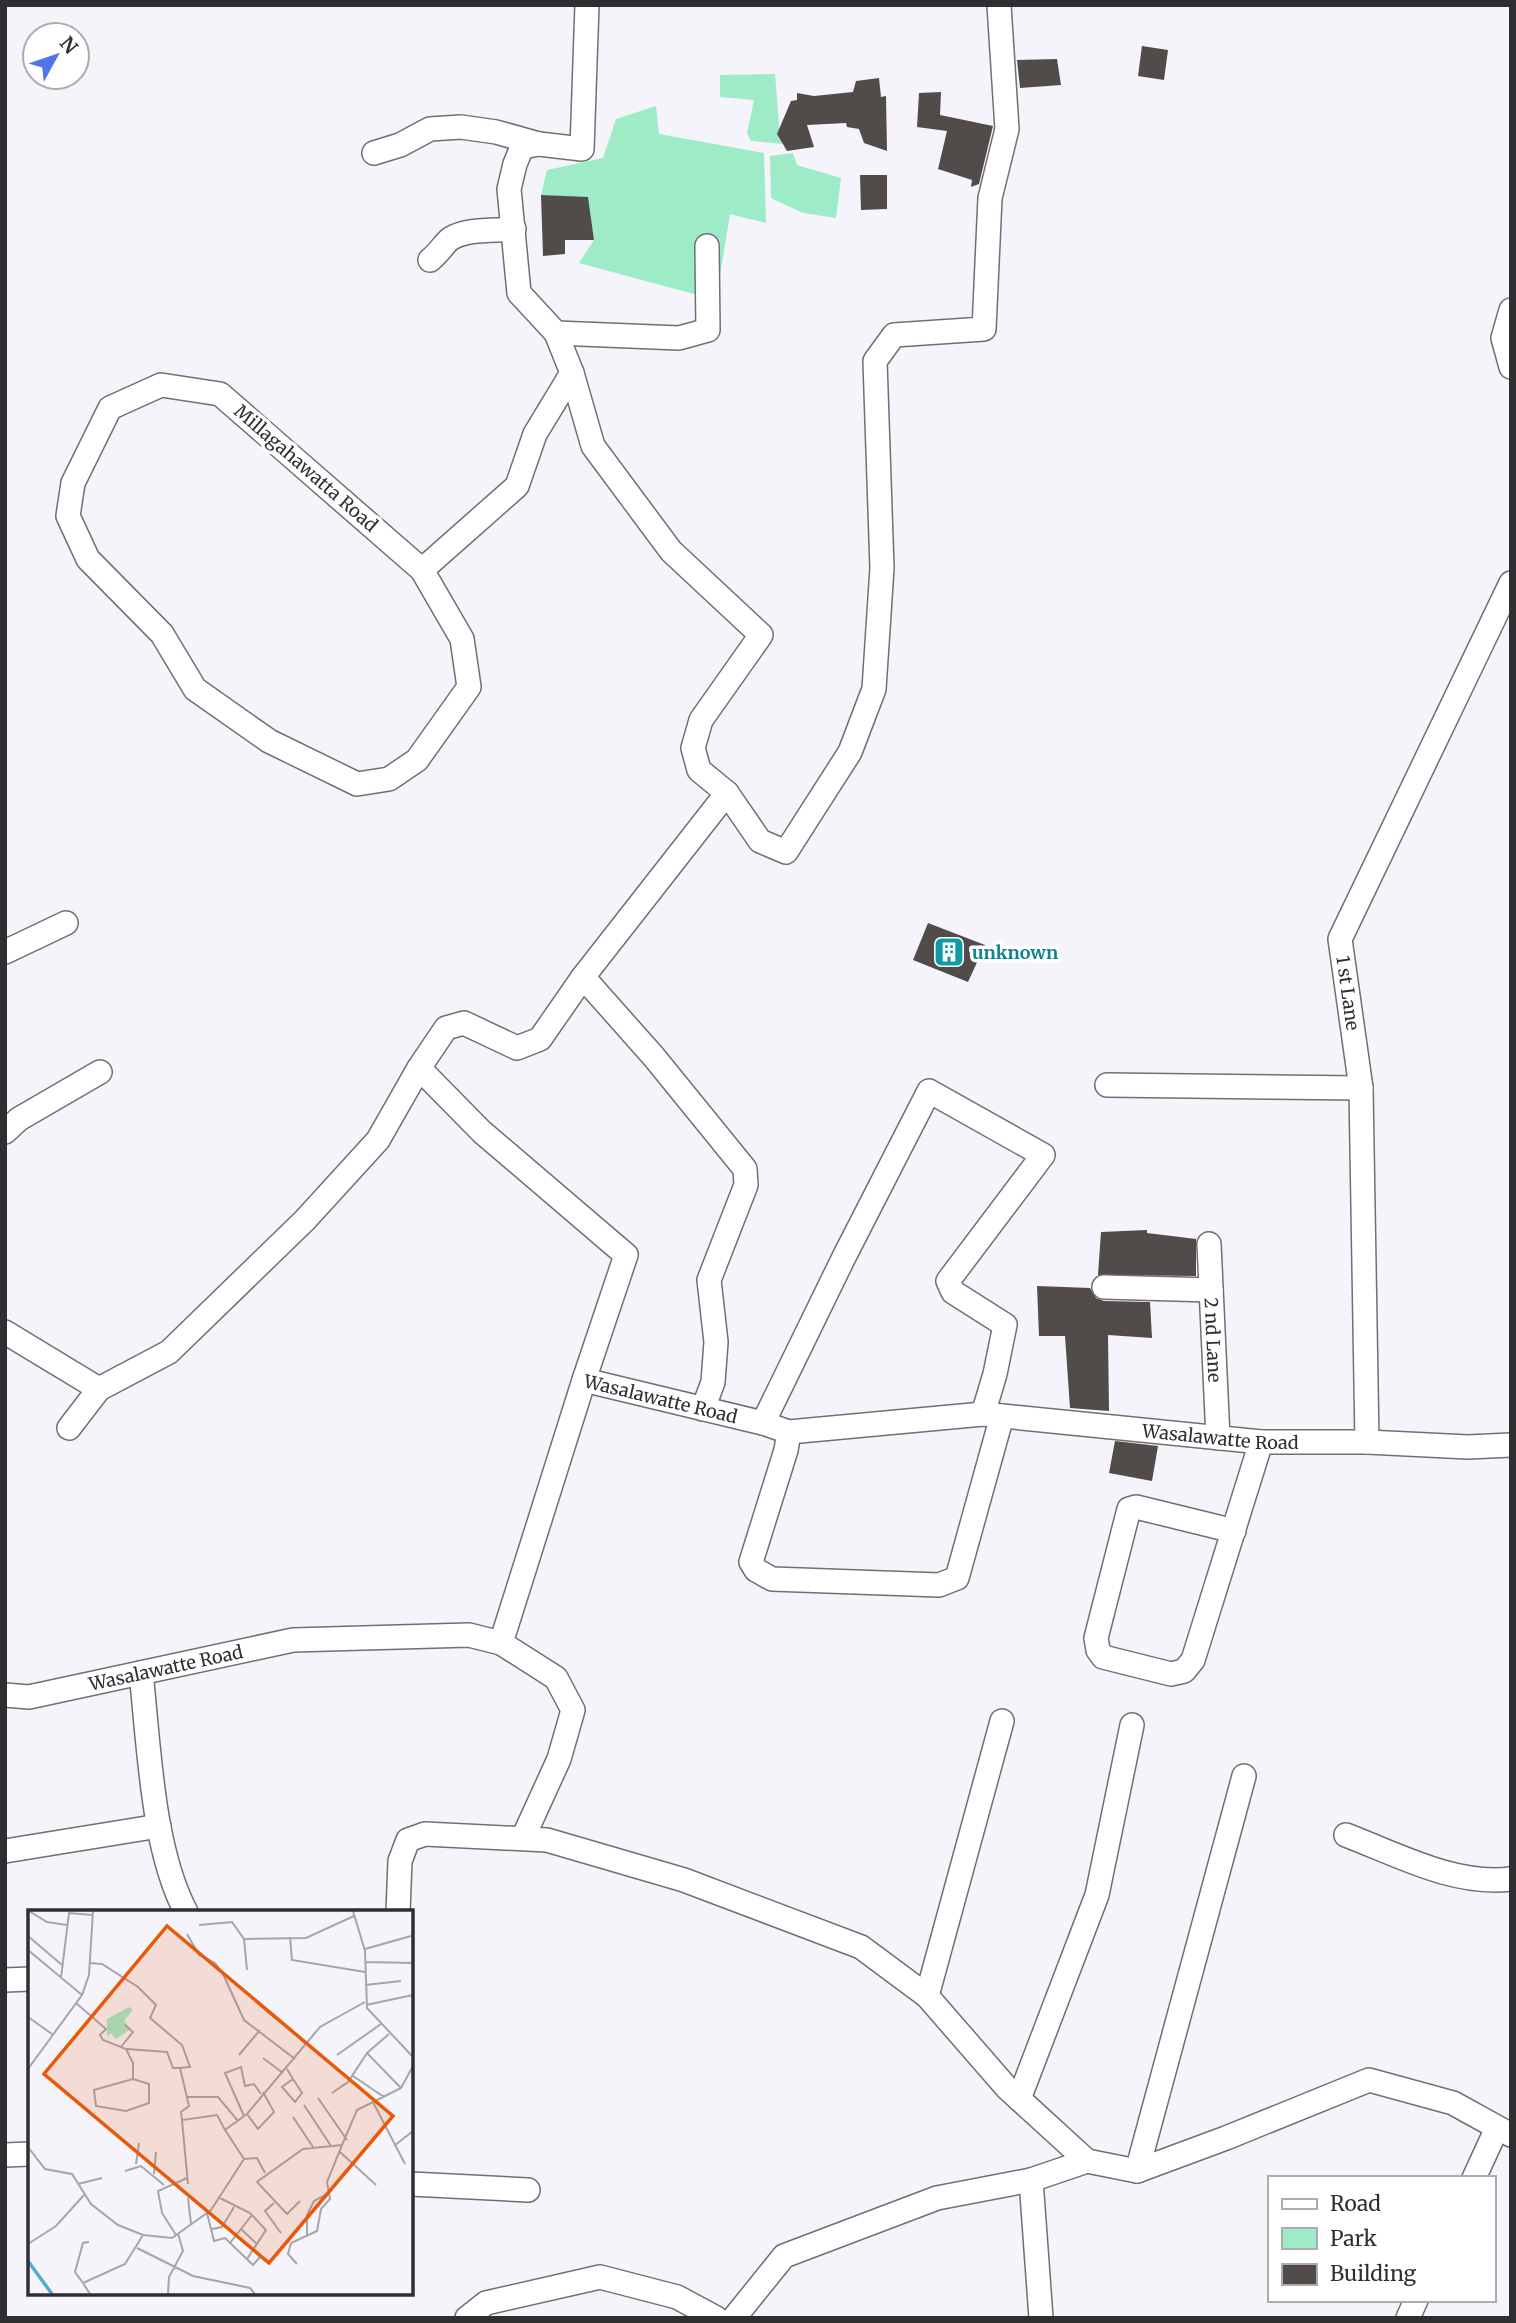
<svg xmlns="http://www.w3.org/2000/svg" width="1516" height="2323" font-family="Merriweather,serif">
	<rect width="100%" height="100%" fill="#f5f4fa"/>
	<g fill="#9debc7">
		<path d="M775,74L780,138L783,144L751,141L747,133L754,100L720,97V75Z"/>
		<path d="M656,106L659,134L764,153L766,223L730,214L716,300L579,263L594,240L588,198L541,195L547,170L603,158L616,119Z"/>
		<path d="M793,153L797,165L841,178L836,218L803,213L771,198L770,156Z"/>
	</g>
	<g fill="#514b4a">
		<path d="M1142,46L1168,50L1164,80L1138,76Z"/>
		<path d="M1057,59L1061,85L1020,88L1017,60Z"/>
		<path d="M879,78L881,97L886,96L887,151L864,143L859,129L847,127L846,123L807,125L814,147L787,151L777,134L791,101L797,100V93L814,96L853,92L856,81Z"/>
		<path d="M941,92L940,115L993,126L979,184L971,187L972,180L938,169L947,131L917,127L919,93Z"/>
		<path d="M860,175H887V209L861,210Z"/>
		<path d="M541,195L588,197L594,240H565V254L543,256Z"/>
		<path d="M928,923L985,945L968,982L913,960Z"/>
		<path d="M1147,1230V1233L1196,1239V1276L1098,1275L1101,1232Z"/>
		<path d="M1037,1286L1090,1288L1096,1298L1104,1301L1150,1302L1152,1338L1108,1335L1109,1411L1070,1408L1065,1336H1039Z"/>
		<path d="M1115,1441L1158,1446L1152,1481L1109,1473Z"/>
	</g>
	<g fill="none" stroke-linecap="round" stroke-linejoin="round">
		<g stroke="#706f74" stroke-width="26">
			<g id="street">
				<path d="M374,153L400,145L430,129L461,127L496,132L539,144"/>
				<path d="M430,260C438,254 444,244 450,239C467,228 495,231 514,229"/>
				<path d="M1511,310L1503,338L1511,367"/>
				<path d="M556,333L679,338L708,330L707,246"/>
				<path d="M572,373L593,446L671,551L761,635L701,720L693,748L699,770L727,793"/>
				<path d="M161,385L220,394L422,570L462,639L469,687L417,760L389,779L357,784L269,741L195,689L162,634L88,559L68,516L73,483L110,408Z"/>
				<path d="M422,570L517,486L535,434L572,373L556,333L519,293L509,189L515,164L522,147L539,144L582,149L587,5"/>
				<path d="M5,952L66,923"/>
				<path d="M583,977L654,1057L745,1169L746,1185L709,1280L716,1342L713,1382L703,1409"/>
				<path d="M419,1068L446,1028L464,1023L517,1048L540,1039L583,977L727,793L760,841L786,852L850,752L874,689L882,568L875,361L894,335L984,329L990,198L1007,129L999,5"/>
				<path d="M1107,1085L1361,1088"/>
				<path d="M5,1132L19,1119L100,1072"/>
				<path id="s1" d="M1209,1244L1218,1438"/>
				<path d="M1104,1287L1211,1290"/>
				<path d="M5,1332L99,1389"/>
				<path d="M763,1423L844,1257L929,1091L1043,1155L948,1281L953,1292L1005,1325L995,1374L983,1414"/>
				<path d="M69,1428L99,1389L169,1352L305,1220L378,1140L419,1068L482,1132L626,1255L584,1380"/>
				<path d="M789,1432L786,1450L751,1562L756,1570L772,1579L939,1585L957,1578L1002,1416"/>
				<path d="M1367,1442L1361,1088L1340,939L1511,583"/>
				<path d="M1234,1531L1136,1507L1129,1509L1096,1638L1098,1650L1103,1657L1171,1674L1184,1671L1193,1660L1261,1442"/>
				<path d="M501,1643L556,1678L573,1710L559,1759L523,1838"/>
				<path d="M141,1673C149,1745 152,1848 186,1912"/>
				<path id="s2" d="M5,1695L29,1697L293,1640L469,1635L501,1643L584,1380L763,1423L789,1432L983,1414L1261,1442H1367L1468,1447L1511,1445"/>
				<path d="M1346,1835C1398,1855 1455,1886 1511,1879"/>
				<path d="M5,1851L159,1826"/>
				<path d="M398,1912L400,1861L408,1840L425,1834L547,1840L684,1880L861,1947L927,1996L1007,2088L1087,2161L1137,2171L1226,2138L1369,2080L1453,2103L1511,2135"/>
				<path d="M5,1980L30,1979"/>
				<path d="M927,1996L1002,1721"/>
				<path d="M1019,2099L1097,1895L1132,1725"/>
				<path d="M5,2155L30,2154"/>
				<path d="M1137,2171L1244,1776"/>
				<path d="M1474,2178L1497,2128"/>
				<path d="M1031,2180L1041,2318"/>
				<path d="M411,2184L528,2190"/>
				<path d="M467,2318L486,2303L600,2277L677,2297L716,2318"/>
				<path d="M734,2318L784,2256L937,2198L1031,2180L1087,2161"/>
				<path d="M1408,2318L1416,2300"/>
			</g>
		</g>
		<use href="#street" stroke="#fff" stroke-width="23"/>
	</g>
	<defs>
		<g id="building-square" transform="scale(1.575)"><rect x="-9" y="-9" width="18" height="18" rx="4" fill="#0f9aa8" stroke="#fff"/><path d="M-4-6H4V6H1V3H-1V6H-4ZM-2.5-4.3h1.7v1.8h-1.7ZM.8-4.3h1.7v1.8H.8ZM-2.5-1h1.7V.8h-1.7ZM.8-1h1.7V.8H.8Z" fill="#fff"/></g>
	</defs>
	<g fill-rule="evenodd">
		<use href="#building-square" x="949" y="952"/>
	</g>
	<g text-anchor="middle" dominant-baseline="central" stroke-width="7" stroke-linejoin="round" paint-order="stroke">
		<g font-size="18" fill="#2f2f31" stroke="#fff">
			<text transform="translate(306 468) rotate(41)">Millagahawatta Road</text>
			<text transform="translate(1348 993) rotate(82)">1 st Lane</text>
			<text stroke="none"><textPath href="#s1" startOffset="96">2 nd Lane</textPath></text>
			<text stroke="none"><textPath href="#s2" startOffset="858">Wasalawatte Road</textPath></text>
			<text stroke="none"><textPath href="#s2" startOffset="1424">Wasalawatte Road</textPath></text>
			<text stroke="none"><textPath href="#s2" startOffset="164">Wasalawatte Road</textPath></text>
		</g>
		<g font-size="18" font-weight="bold" fill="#0d838f" stroke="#fff" text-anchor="start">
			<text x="972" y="952">unknown</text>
		</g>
	</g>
	<g transform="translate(28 1910)">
		<rect width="385" height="385" fill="#f5f4fa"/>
		<path d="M101,97L105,100L96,111L103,119L88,129L83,123L79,127V109Z" fill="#9debc7"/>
		<path fill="none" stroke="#56acd2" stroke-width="3.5" d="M0,351L24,384"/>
		<path fill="none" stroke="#a6a5aa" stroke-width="2" d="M1,1L19,12L39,15M325,1L337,41L339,98L385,147M171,15L204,12L216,29L219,60M159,24L171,45L187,53L195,64L216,110L267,149M0,26L34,55M262,27L264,50L337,62M216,29L278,28L326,6M337,39L383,26M0,40L54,85M338,52L385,53M62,53L74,54L110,77L128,95L122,108L154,135L162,157L152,158L161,196L153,202L154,210M33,68L41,3L65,5M337,75L373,71M48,93L78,119L72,125L75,130L98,139L105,153V169L66,180L68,196L98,201L121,193V174L105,169M338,95L385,85M0,107L24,124M93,137L105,122L97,115M99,139L139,142L145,158H152M339,143L361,124M211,145L232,120M309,145L353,114M235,148L255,163M0,159L54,85L61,65L65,1M259,159L265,169L274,183L267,192L254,177L265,169M325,166L356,187M304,183L320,172L339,143L373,178M158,187H190L210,211M290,188L319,230M345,192L377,254M276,195L303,236M219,204L230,219L246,202L235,182M216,206L197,163L213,157L217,176L226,174L233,184M265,207L285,237M366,236L385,221M0,237L17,259L44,264L63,294L90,315L115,325M312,242L348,275M216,249L229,248L237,263M108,254L111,233M97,261L113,256L136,275M126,264L128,242M50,274L74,268M160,274L154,210L189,205L197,220M190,287L222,303L238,320L219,349M160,288L163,314M272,291L259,304L229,272L275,239L314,235L329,200L373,178L385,156M246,293L237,301L253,323M179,303L186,331L197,328L225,355L232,347M184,319L194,317L206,297M213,319L229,334M148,325L134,303L130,281L159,268M279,325V305L286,291L301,283M202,333L224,305M0,334L28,316L56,285M109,338L165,366L222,378L227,384M269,354L260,344L263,333L289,321L293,299L302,289L299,272L314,235M55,373L47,362L55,333L61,332M62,384L55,373L97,354L115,325L144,328L183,300L216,249L197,220L219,204L292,117L337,92M140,384L141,367L155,341L150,323"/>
		<path fill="#e8590c" fill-opacity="0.15" stroke="#e8590c" stroke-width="3.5" d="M139,16L365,206L241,353L16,164Z"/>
		<rect width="385" height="385" fill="none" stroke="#2f2f31" stroke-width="3.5"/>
	</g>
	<rect width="1516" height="2323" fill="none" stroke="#2f2f31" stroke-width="14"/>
	<rect x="1268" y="2176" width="228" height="126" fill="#ffffff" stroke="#acacad" stroke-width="2"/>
	<rect x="1282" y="2199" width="35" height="10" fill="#ffffff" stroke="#acacad" stroke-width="2"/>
	<text x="1330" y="2211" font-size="21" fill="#2f2f31">Road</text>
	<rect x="1282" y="2228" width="35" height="21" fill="#9debc7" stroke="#acacad" stroke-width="2"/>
	<text x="1330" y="2246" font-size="21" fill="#2f2f31">Park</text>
	<rect x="1282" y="2264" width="35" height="21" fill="#514b4a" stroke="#acacad" stroke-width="2"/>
	<text x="1330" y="2281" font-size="21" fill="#2f2f31">Building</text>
	<g transform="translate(56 56) rotate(50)"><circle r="33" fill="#ffffff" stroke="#acacad" stroke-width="2"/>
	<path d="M0-5L12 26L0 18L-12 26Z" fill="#5075e9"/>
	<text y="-10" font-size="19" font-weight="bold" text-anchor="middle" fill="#2f2f31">N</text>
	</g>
</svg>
